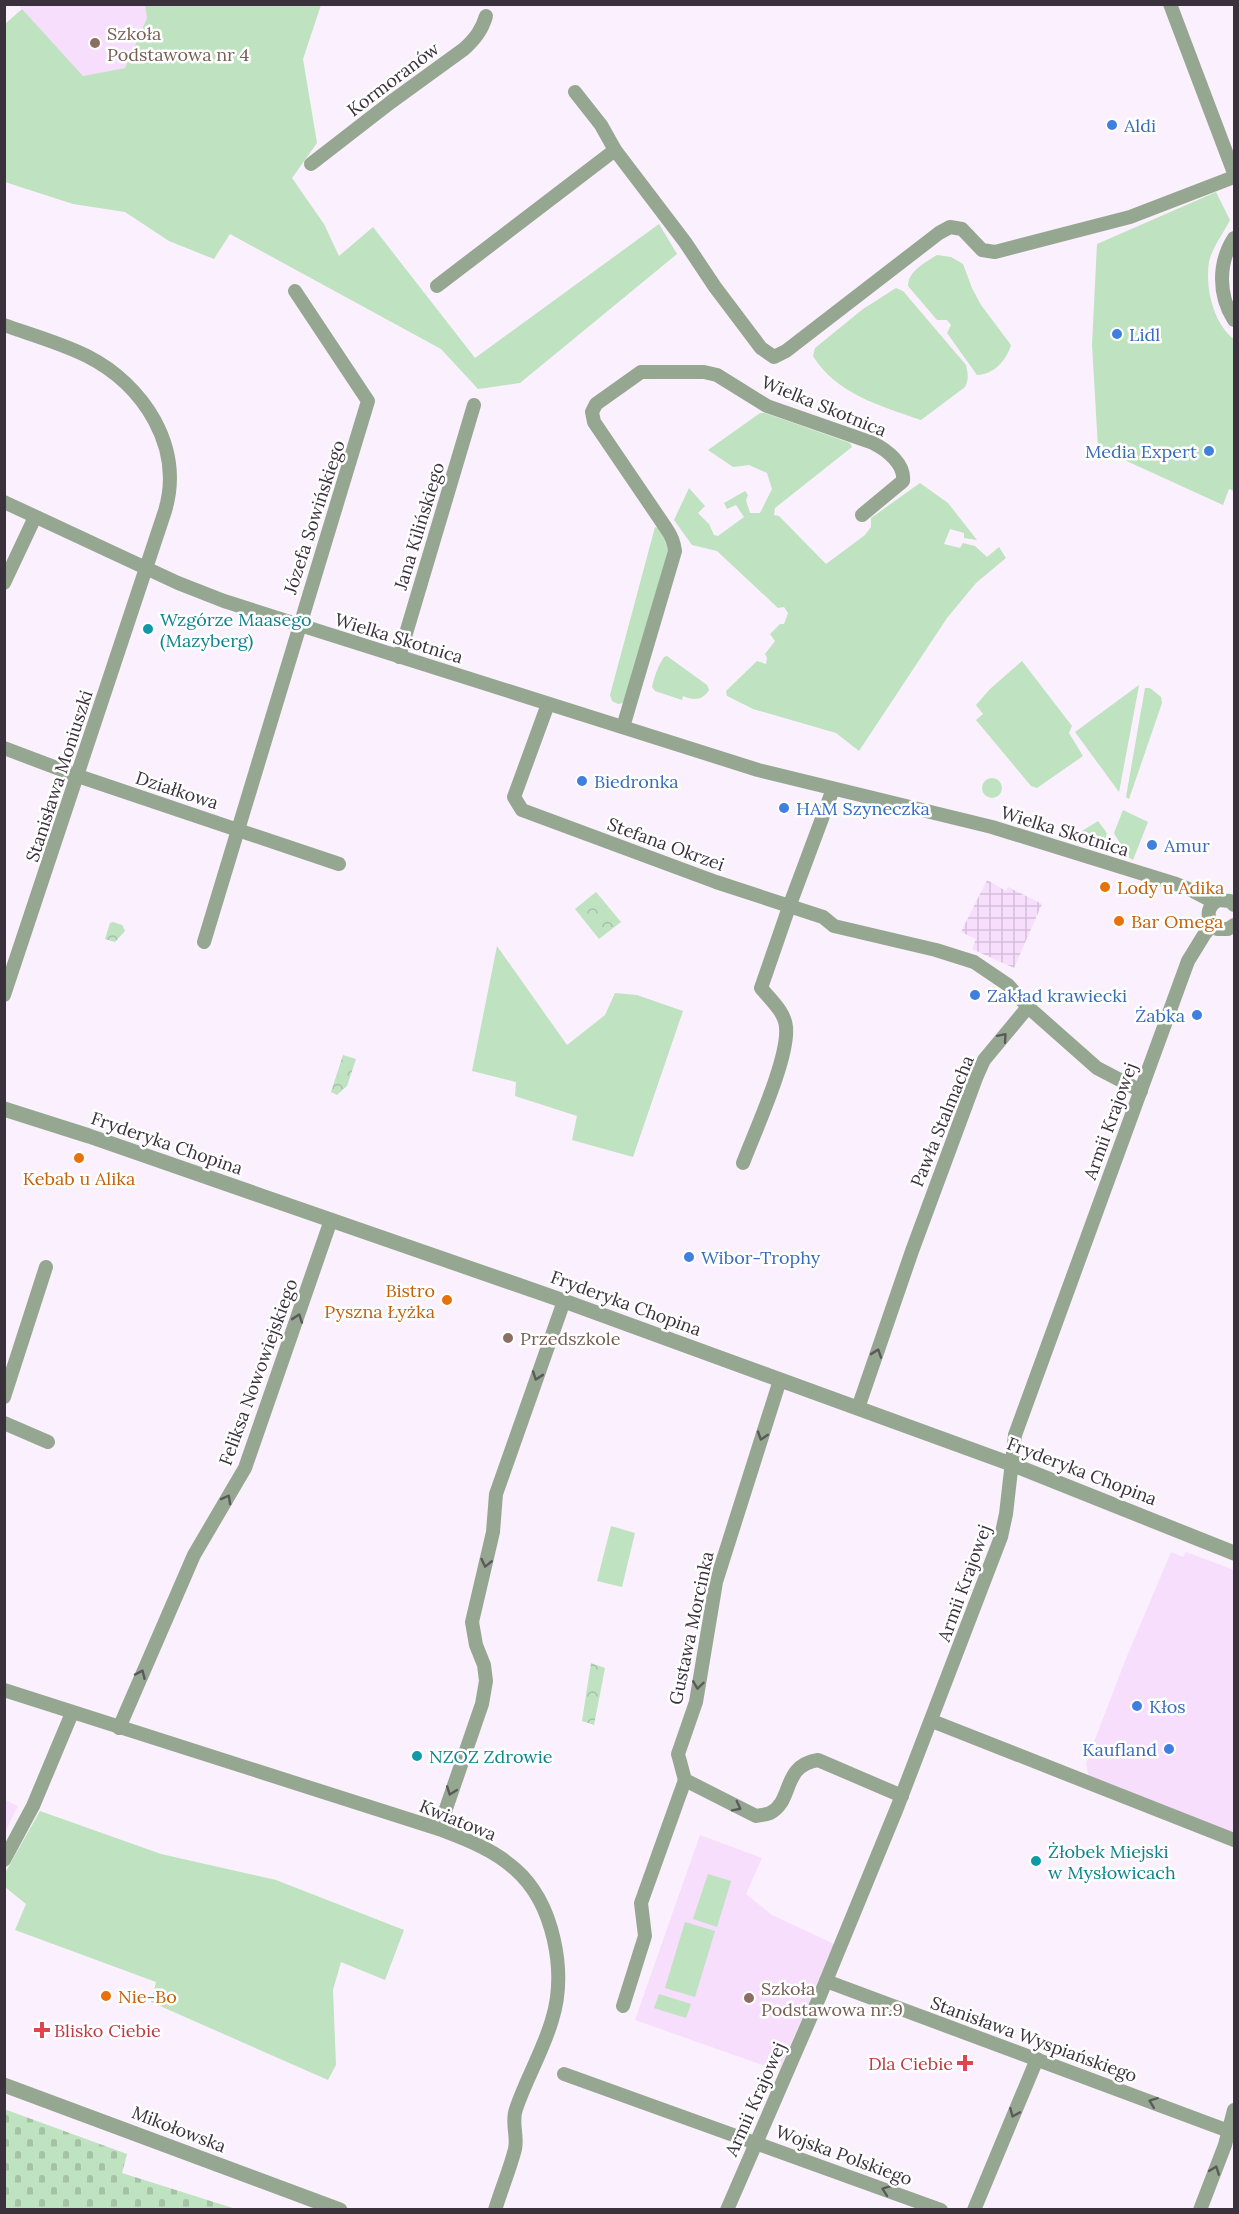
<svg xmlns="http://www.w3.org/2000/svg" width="1239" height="2214" font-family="Lora,serif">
	<defs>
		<pattern id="industrial-grid" width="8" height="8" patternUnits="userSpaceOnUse" patternTransform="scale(1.5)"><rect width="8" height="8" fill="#f6defc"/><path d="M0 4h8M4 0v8" fill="none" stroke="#d4bfd9"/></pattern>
		<pattern id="forest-crowns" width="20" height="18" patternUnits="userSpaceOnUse" patternTransform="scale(1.5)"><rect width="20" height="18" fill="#bfe2c0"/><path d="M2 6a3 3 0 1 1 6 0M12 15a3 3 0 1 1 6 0" fill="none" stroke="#a5c2a6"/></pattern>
		<pattern id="cemetery-stones" width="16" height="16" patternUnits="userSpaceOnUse" patternTransform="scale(1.5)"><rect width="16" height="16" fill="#bfe2c0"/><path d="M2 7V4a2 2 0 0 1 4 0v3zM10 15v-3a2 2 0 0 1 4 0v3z" fill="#a5c2a6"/></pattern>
	</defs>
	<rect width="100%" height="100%" fill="#fbf0fd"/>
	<g fill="#f6defc">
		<path d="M18,5H145L147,18L125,68L83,76Z"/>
		<path d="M1171,1552L1183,1557L1186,1552L1234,1570V1833L1089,1777L1086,1763L1125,1661Z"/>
		<path d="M5,1800L18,1806L5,1832Z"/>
		<path d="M700,1835L762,1858L746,1894L772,1915L834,1944L780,2069L777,2070L635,2020Z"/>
	</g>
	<path fill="url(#industrial-grid)" d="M987,880L1006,891L1008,887L1042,904L1014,968L972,949L976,939L961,932Z"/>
	<g fill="#bfe2c0">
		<path d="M145,5H321L303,59L317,143L292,178L324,224L339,256L373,227L475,358L659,224L677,254L520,383L478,389L441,349L230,234L214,259L169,241L125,212L73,204L5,182V24L22,9L83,76L125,68L147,18Z"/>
		<path d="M1216,192L1230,220C1224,232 1212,248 1209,262C1205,287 1213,323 1234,339V491L1229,489L1223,505L1098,448L1092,344L1097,244Z"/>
		<path d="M937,255L951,257L963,264L972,288L981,305L1011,345C1007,360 993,375 977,375L947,333L951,325L947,320H937L908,286C908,271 926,262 937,255Z"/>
		<path d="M896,288L903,291L966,365C968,374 969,379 965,387L921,420C881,406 836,394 813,356L815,348L863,309Z"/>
		<path d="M760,413H765L850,443L852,447L775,508L774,515L779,516L826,564L865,535L871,527V518L920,483L948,503L977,540L964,538V533L950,529L944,544L960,548L963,543L975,546L987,557L999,547L1006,558L976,583L947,618L859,751L836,733L753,709L727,696L726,691L757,661L766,664L767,658L765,654L775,641L770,634L780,624H784L788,613L784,607L778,608L717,551L692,545L674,520L689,488L705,506L698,513L709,524L714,535L718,536L744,517L736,505L727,509L724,503L745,491L748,495L746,500L750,513H760L772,489L767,473L749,465L733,467L708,450Z"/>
		<path d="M655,527L661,529L668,550L626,697L623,703L618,704L612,701L610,695Z"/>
		<path d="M667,656L707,685L709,690C703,700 694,701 683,696L682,700L655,691L652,687C654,677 658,666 664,657Z"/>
		<path d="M1022,661L1072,726L1069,733L1083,756L1037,788L1031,786L976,720L983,714L976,705L990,689Z"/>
		<path d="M1139,685L1138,691L1119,792L1075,732Z"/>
		<path d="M1145,688H1150L1161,697L1162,703L1129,799L1126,797Z"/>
		<circle cx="992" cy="788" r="10"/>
		<path d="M1123,810L1148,822L1133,860L1128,857L1114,833Z"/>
		<path d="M1098,821L1107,833L1102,849L1075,841L1074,836Z"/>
		<path d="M497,946L567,1045L605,1015L615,993L637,995L683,1011L633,1157L572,1140L577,1116L515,1096L516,1082L472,1071Z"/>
		<path d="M611,1526L635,1533L622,1587L597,1581Z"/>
		<path d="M40,1811L161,1854L276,1880L404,1930L385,1980L341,1962L333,1990L336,2065L328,2080L151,2002L156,1982L15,1930L26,1904L5,1887V1873Z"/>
		<path d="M708,1874L731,1881L717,1927L693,1919Z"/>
		<path d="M685,1922L715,1931L695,1997L665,1988Z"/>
		<path d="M659,1994L691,2004L686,2018L654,2008Z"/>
	</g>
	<g fill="url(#forest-crowns)">
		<path d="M596,892L621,922L599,939L575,909Z"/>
		<path d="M113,922L122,925L125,931L115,942L105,939L110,923Z"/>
		<path d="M343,1055L356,1059L347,1086L337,1095L331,1092Z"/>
		<path d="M591,1663L605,1668L594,1725L582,1721Z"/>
	</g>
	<path fill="url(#cemetery-stones)" d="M4,2109L127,2154L122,2173L236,2209H5Z"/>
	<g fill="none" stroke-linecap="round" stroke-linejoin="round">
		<g stroke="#96a791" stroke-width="14">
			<path d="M1170,4L1234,173"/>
			<path d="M575,92L601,125L615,150L685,242L715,287L761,348L774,357L786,351L939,233L950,227L962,229L982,250L995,252L1130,217L1234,177"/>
			<path d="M311,164L391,102L464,49C475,39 482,30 486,16"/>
			<path d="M1234,238C1218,263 1218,295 1234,320"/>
			<path d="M437,286L615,150"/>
			<path d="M4,325C32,335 61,343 87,356C144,385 184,447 165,511L4,995"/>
			<path d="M4,502L178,583L224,601L758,770L992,827L1176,884L1191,890L1214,902"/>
			<path d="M4,583L35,517"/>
			<path d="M399,657L474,405"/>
			<path d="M548,704L514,797L522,810L716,882L823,917L834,926L936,950L974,962L1008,985L1028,1007L1097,1068L1141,1091"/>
			<path d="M623,727L675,551C674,542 671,535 666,528L594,422L592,412L596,404L641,372H704L717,375L767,406L873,443C887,450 905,464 903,481L862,515"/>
			<path d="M4,748L78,776L339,864"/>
			<path d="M1234,905L1230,901L1219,900C1206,906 1205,920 1217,929H1228L1234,925"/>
			<path d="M204,942L368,401L295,291"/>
			<path d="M743,1163C755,1131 789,1058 786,1027C785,1012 770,999 761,988L789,907L833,789"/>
			<path d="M780,1380L716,1582L696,1702L678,1754L685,1780L756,1816C760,1815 765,1815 770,1813C794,1801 781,1766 818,1760L902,1796"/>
			<path d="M4,1397L46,1267"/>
			<path d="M858,1408L912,1251L976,1078L984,1060L1028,1007"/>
			<path d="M4,1423L48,1442"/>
			<path d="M4,1690L439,1829C465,1839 493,1849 515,1869C554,1903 567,1972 552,2020C543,2051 526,2079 516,2109C511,2122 518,2136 515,2149C510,2169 501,2190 495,2210"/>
			<path d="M932,1721L1234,1840"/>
			<path d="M119,1728L194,1555L245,1468L331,1220"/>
			<path d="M439,1829L482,1704L486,1681L484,1665L476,1645L472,1622L493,1532L496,1494L564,1301"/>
			<path d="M4,1860L33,1806L72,1713"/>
			<path d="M826,1981L1234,2133"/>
			<path d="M623,2006L645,1936L641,1903L685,1780"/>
			<path d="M564,2074L941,2210"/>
			<path d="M727,2210L819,1998L897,1808L1001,1537L1006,1514L1015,1435L1188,961L1204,935L1212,925"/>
			<path d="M974,2210L1037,2059"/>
			<path d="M1200,2210L1225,2145L1234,2110"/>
		</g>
		<g stroke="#96a791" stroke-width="15">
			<path d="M4,1109L89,1136L564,1301L1011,1464L1234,1553"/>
			<path d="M4,2085L340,2210"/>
		</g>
	</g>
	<defs><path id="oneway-chevron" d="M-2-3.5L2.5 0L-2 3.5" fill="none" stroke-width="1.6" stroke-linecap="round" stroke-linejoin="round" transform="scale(1.5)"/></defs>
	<g stroke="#5b5a5a">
		<use href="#oneway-chevron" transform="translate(1003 1037) rotate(-49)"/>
		<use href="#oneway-chevron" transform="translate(298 1318) rotate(-71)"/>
		<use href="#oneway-chevron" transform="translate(877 1353) rotate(-71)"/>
		<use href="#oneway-chevron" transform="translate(537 1376) rotate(109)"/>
		<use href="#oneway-chevron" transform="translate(762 1436) rotate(108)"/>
		<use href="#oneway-chevron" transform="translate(227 1499) rotate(-61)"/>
		<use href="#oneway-chevron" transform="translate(486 1563) rotate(103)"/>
		<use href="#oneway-chevron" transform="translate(141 1674) rotate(-66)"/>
		<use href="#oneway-chevron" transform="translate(698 1685) rotate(98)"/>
		<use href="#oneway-chevron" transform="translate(451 1791) rotate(110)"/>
		<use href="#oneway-chevron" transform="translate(737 1807) rotate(27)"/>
		<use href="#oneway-chevron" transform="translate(1153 2102) rotate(-159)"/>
		<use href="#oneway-chevron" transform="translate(1014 2113) rotate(113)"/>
		<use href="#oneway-chevron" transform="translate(1215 2170) rotate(-69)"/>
		<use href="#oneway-chevron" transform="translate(886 2190) rotate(-160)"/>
	</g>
	<g fill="#8d6e63" stroke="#fff" stroke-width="2">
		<circle cx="95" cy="43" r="6"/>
		<circle cx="508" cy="1338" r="6"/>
		<circle cx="749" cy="1998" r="6"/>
	</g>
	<g fill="#3f7fe0" stroke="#fff" stroke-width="2">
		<circle cx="1112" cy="125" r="6"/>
		<circle cx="1117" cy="334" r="6"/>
		<circle cx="1209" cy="451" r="6"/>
		<circle cx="582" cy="781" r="6"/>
		<circle cx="784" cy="808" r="6"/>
		<circle cx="1152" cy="845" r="6"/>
		<circle cx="975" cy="995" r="6"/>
		<circle cx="1197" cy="1015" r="6"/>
		<circle cx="689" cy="1257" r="6"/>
		<circle cx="1137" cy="1706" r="6"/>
		<circle cx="1169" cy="1749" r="6"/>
	</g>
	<g fill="#0f9aa8" stroke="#fff" stroke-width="2">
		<circle cx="148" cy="629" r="6"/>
		<circle cx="417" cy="1756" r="6"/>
		<circle cx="1036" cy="1861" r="6"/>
	</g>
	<g fill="#e8710a" stroke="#fff" stroke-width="2">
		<circle cx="1105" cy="887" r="6"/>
		<circle cx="1119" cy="921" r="6"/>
		<circle cx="79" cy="1158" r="6"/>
		<circle cx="447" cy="1300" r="6"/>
		<circle cx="106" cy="1996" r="6"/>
	</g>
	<g fill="#e0444e" stroke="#fff" stroke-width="2">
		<path d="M39 2021h6v6h6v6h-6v6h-6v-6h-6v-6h6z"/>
		<path d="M962 2054h6v6h6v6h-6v6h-6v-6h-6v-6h6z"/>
	</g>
	<g text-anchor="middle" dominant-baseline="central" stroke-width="5" stroke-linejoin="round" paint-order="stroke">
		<g font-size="18" fill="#785e54" stroke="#fff" text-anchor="start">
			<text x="107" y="33">Szkoła<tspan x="107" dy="21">Podstawowa nr 4</tspan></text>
			<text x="520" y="1338">Przedszkole</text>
			<text x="761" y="1988">Szkoła<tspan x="761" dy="21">Podstawowa nr.9</tspan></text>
		</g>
		<g font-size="18" fill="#3b313d" stroke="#fff">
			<text transform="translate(393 79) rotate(-37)">Kormoranów</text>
			<text transform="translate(824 406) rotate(22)">Wielka Skotnica</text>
			<text transform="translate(314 517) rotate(-72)">Józefa Sowińskiego</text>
			<text transform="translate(419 526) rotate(-73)">Jana Kilińskiego</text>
			<text transform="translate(399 638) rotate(17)">Wielka Skotnica</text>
			<text transform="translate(59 776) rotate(-72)">Stanisława Moniuszki</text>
			<text transform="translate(177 790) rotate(18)">Działkowa</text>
			<text transform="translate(1065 831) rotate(17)">Wielka Skotnica</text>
			<text transform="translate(666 844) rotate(20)">Stefana Okrzei</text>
			<text transform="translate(942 1121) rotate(-68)">Pawła Stalmacha</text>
			<text transform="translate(1110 1121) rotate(-70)">Armii Krajowej</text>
			<text transform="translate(167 1143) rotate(19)">Fryderyka Chopina</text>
			<text transform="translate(626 1303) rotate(20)">Fryderyka Chopina</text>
			<text transform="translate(258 1372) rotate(-70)">Feliksa Nowowiejskiego</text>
			<text transform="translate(1082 1471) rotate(21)">Fryderyka Chopina</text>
			<text transform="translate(964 1583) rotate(-70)">Armii Krajowej</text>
			<text transform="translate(691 1628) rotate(-78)">Gustawa Morcinka</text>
			<text transform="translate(458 1820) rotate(22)">Kwiatowa</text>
			<text transform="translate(1034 2039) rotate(20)">Stanisława Wyspiańskiego</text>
			<text transform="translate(755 2099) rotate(-66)">Armii Krajowej</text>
			<text transform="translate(179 2129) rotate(21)">Mikołowska</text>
			<text transform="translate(844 2155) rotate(20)">Wojska Polskiego</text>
		</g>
		<g font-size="18" fill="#366cbe" stroke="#fff" text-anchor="start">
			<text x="1124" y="125">Aldi</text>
			<text x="1129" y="334">Lidl</text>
			<text x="1197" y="451" text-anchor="end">Media Expert</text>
			<text x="594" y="781">Biedronka</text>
			<text x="796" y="808">HAM Szyneczka</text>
			<text x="1164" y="845">Amur</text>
			<text x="987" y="995">Zakład krawiecki</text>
			<text x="1185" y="1015" text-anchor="end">Żabka</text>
			<text x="701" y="1257">Wibor-Trophy</text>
			<text x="1149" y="1706">Kłos</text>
			<text x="1157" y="1749" text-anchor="end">Kaufland</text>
		</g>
		<g font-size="18" fill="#0d838f" stroke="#fff" text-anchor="start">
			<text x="160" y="619">Wzgórze Maasego<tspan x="160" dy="21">(Mazyberg)</tspan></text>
			<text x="429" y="1756">NZOZ Zdrowie</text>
			<text x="1048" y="1851">Żłobek Miejski<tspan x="1048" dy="21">w Mysłowicach</tspan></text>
		</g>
		<g font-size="18" fill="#c56008" stroke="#fff" text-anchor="start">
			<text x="1117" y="887">Lody u Adika</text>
			<text x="1131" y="921">Bar Omega</text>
			<text x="79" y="1178" text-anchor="middle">Kebab u Alika</text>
			<text x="435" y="1290" text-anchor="end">Bistro<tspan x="435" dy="21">Pyszna Łyżka</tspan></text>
			<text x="118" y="1996">Nie-Bo</text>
		</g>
		<g font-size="18" fill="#be3a42" stroke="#fff" text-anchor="start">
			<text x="54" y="2030">Blisko Ciebie</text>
			<text x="953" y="2063" text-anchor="end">Dla Ciebie</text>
		</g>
	</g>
	<rect width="1239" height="2214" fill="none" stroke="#3b313d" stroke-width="12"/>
</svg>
